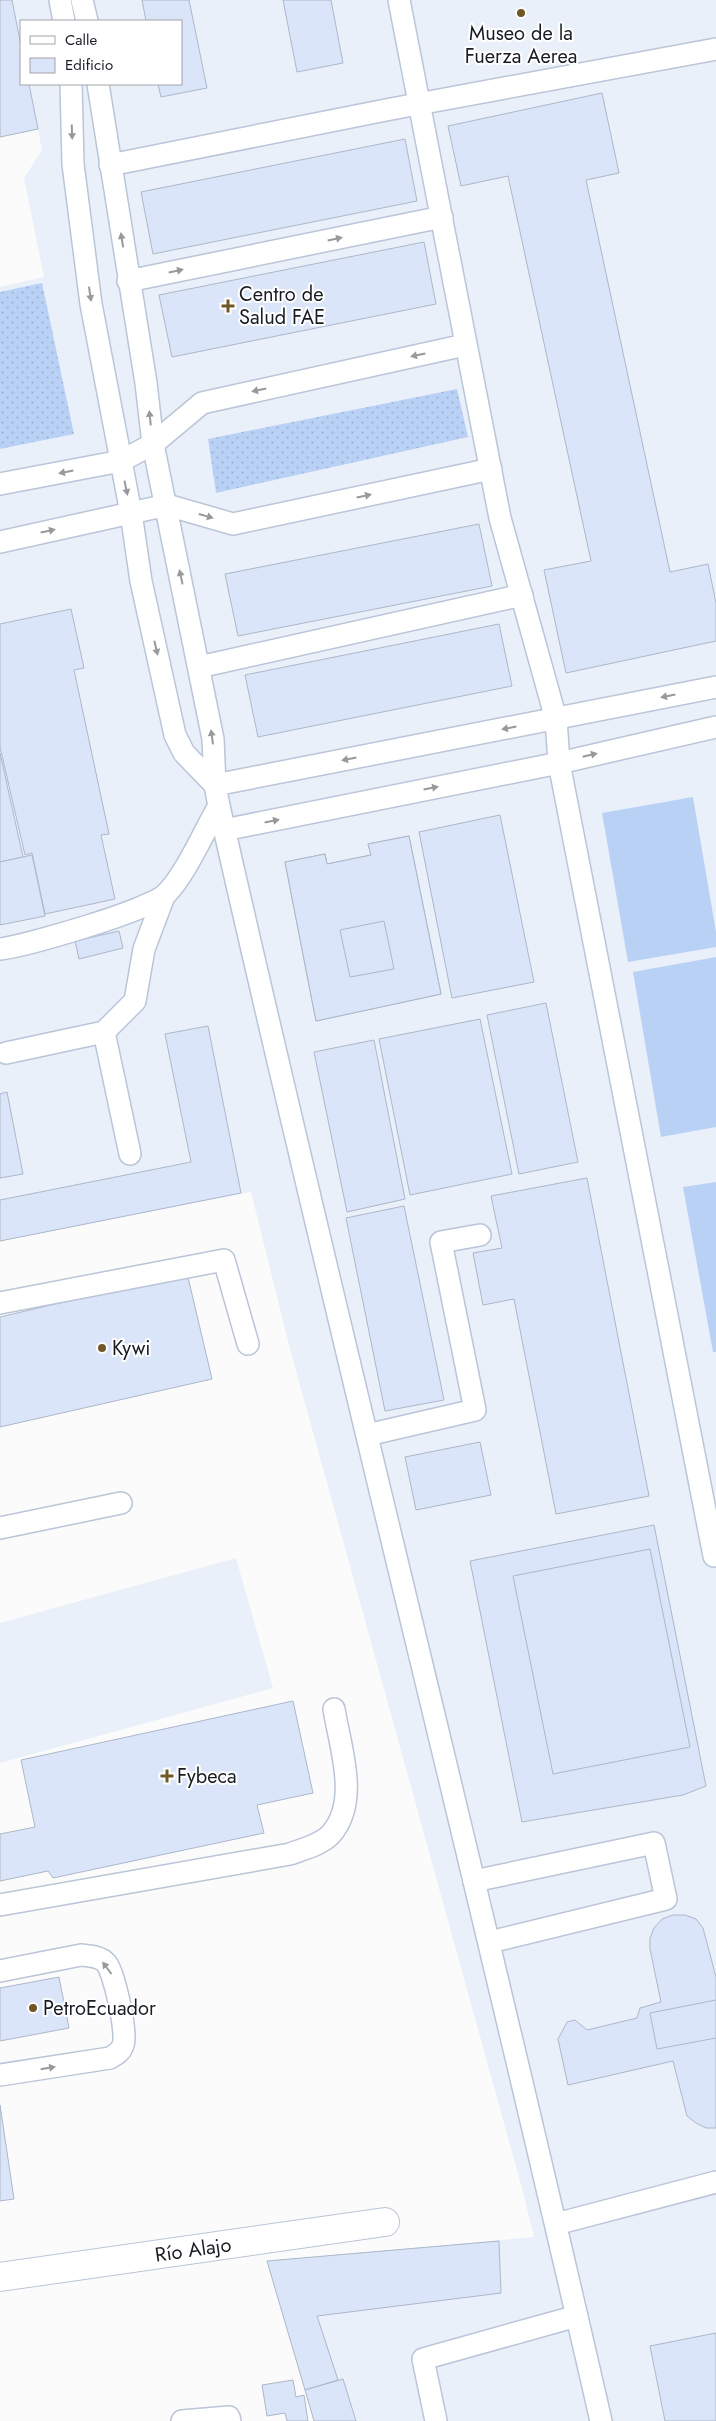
<svg xmlns="http://www.w3.org/2000/svg" width="716" height="2421" font-family="Jost,sans-serif">
	<defs>
		<pattern id="grass-dots" width="8" height="8" patternUnits="userSpaceOnUse" patternTransform="scale(1.25)"><rect width="8" height="8" fill="#bad1f6"/><path d="M2 2h.1M6 6h.1" fill="none" stroke="#9fb3d3" stroke-width="1.8" stroke-linecap="round"/></pattern>
	</defs>
	<rect width="100%" height="100%" fill="#fbfbfb"/>
	<g fill="#e9f0fa" fill-rule="evenodd">
		<path d="M0,0H716V2421H314L267,2261L534,2237L523,2192L290,1349L251,1192L0,1241V287L44,277L24,178L42,150L38,130L0,137ZM21,21H181V84H21Z"/>
		<path d="M236,1558L273,1688L0,1763V1623Z"/>
	</g>
	<g fill="url(#grass-dots)">
		<path d="M42,283L74,434L0,449V292Z"/>
		<path d="M457,389L468,437L216,493L208,439Z"/>
	</g>
	<g fill="#bad1f6">
		<path d="M693,797L716,932V947L628,962L602,813Z"/>
		<path d="M716,957V1127L661,1137L633,972Z"/>
		<path d="M716,1182V1352H713L683,1187Z"/>
	</g>
	<g fill="#dae5f9" stroke="#acb7c9" fill-rule="evenodd">
		<path d="M0,0H12L21,46V84H29L38,129L0,137Z"/>
		<path d="M142,0H189L207,88L161,97L158,84H181V21H146Z"/>
		<path d="M283,0H331L343,63L297,72Z"/>
		<path d="M602,93L619,173L586,180L670,572L708,564L716,603V641L566,673L544,570L591,561L508,176L461,186L448,126Z"/>
		<path d="M405,139L417,201L153,254L141,192Z"/>
		<path d="M424,242L436,304L172,357L159,295Z"/>
		<path d="M479,524L492,586L238,636L225,574Z"/>
		<path d="M71,609L84,668L74,670L109,834L101,835L115,899L45,914L32,853L25,855L0,747V624Z"/>
		<path d="M499,624L512,686L258,737L245,675Z"/>
		<path d="M0,753L23,857L0,862Z"/>
		<path d="M500,815L534,982L452,998L419,832Z"/>
		<path d="M409,836L441,994L316,1021L285,862L325,854L327,864L371,855L368,844ZM384,921L394,969L350,977L340,930Z"/>
		<path d="M409,836L441,994L316,1021L285,862L325,854L327,864L371,855L368,844Z"/>
		<path d="M32,855L45,916L0,925V862Z"/>
		<path d="M384,921L394,969L350,977L340,930Z"/>
		<path d="M119,931L123,948L79,959L75,941Z"/>
		<path d="M546,1003L578,1162L519,1174L487,1015Z"/>
		<path d="M480,1019L512,1174L410,1195L379,1039Z"/>
		<path d="M208,1026L241,1193L0,1241V1200L191,1162L165,1034Z"/>
		<path d="M374,1040L405,1199L347,1212L314,1052Z"/>
		<path d="M7,1092L23,1174L0,1178V1094Z"/>
		<path d="M587,1178L649,1496L556,1514L514,1299L483,1305L473,1253L502,1248L491,1196Z"/>
		<path d="M404,1206L444,1400L385,1411L346,1218Z"/>
		<path d="M187,1273L212,1379L0,1427V1317Z"/>
		<path d="M480,1442L491,1495L416,1510L405,1457Z"/>
		<path d="M654,1525L706,1786L683,1795L522,1822L470,1561Z"/>
		<path d="M650,1549L690,1747L553,1774L513,1576Z"/>
		<path d="M293,1701L313,1793L257,1805L264,1833L53,1878L48,1871L0,1881V1834L35,1827L21,1760Z"/>
		<path d="M673,1915H685L696,1919L703,1928L716,1977V2128H706L696,2123L687,2116L673,2061L568,2085L558,2039L567,2022L575,2020L587,2030L637,2018L640,2008L661,2002L650,1949V1938L654,1928L662,1919Z"/>
		<path d="M59,1977L69,2028L0,2041V1988Z"/>
		<path d="M716,2000V2038L657,2049L650,2013Z"/>
		<path d="M0,2105L14,2199L0,2201Z"/>
		<path d="M499,2241L501,2293L317,2316L338,2380L305,2390L267,2261Z"/>
		<path d="M716,2333V2421H665L650,2346Z"/>
		<path d="M343,2379L356,2421H314L305,2390Z"/>
		<path d="M293,2380L296,2397L304,2395L308,2421H287L285,2413L267,2416L262,2385Z"/>
	</g>
	<g fill="none" stroke-linecap="round" stroke-linejoin="round">
		<g stroke="#bac5d8" stroke-width="24">
			<g id="lane">
				<path d="M60,0L64,21"/>
				<path d="M82,0L87,21"/>
				<path d="M399,0L500,518L556,719L559,763L714,1556L716,1555"/>
				<path d="M71,84L73,164L91,304L131,513L141,581L175,735L184,753L215,785"/>
				<path d="M98,84L146,383L153,444L213,739L215,785L219,806C341,1345 478,1882 601,2421"/>
				<path d="M110,165L391,109L716,49"/>
				<path d="M128,281L442,217"/>
				<path d="M0,484L121,461L153,444L202,403L465,345"/>
				<path d="M0,542L167,505L233,524L491,469"/>
				<path d="M199,667L522,595"/>
				<path d="M215,785L716,687"/>
				<path d="M224,830L559,763L716,727"/>
				<path d="M0,949C26,946 150,910 166,894C186,874 204,831 219,806"/>
				<path d="M104,1032L130,1154"/>
				<path d="M6,1053L104,1032L135,1001L144,949L164,896"/>
				<path d="M0,1303L224,1260L248,1344"/>
				<path d="M367,1435L475,1410L441,1242L480,1235"/>
				<path d="M0,1528L121,1503"/>
				<path d="M474,1881L654,1843L666,1899L490,1942"/>
				<path d="M0,1905L290,1854C303,1849 321,1845 331,1834C360,1801 340,1747 334,1709"/>
				<path d="M0,1971L81,1955C89,1956 100,1956 106,1963C114,1971 128,2035 123,2045C121,2052 115,2055 110,2058L0,2075"/>
				<path d="M556,2224L716,2182"/>
				<path d="M182,2421L229,2417L230,2421"/>
				<path d="M436,2421L423,2359L577,2316"/>
			</g>
		</g>
		<g stroke="#bac5d8" stroke-width="30">
			<g id="street">
				<path id="s1" d="M0,2277L385,2222"/>
			</g>
		</g>
		<use href="#lane" stroke="#fff" stroke-width="21"/>
		<use href="#street" stroke="#fff" stroke-width="28"/>
	</g>
	<defs><path id="oneway-solid" d="M-6-.8H1V-3.2L6.5 0L1 3.2V.8H-6Z" transform="scale(1.25)"/></defs>
	<g fill="#97999c">
		<use href="#oneway-solid" transform="translate(72 132) rotate(88)"/>
		<use href="#oneway-solid" transform="translate(335 239) rotate(-12)"/>
		<use href="#oneway-solid" transform="translate(122 240) rotate(-99)"/>
		<use href="#oneway-solid" transform="translate(176 271) rotate(-12)"/>
		<use href="#oneway-solid" transform="translate(90 294) rotate(82)"/>
		<use href="#oneway-solid" transform="translate(418 355) rotate(168)"/>
		<use href="#oneway-solid" transform="translate(259 390) rotate(168)"/>
		<use href="#oneway-solid" transform="translate(150 418) rotate(-96)"/>
		<use href="#oneway-solid" transform="translate(66 472) rotate(169)"/>
		<use href="#oneway-solid" transform="translate(126 488) rotate(78)"/>
		<use href="#oneway-solid" transform="translate(364 496) rotate(-12)"/>
		<use href="#oneway-solid" transform="translate(206 516) rotate(16)"/>
		<use href="#oneway-solid" transform="translate(48 531) rotate(-12)"/>
		<use href="#oneway-solid" transform="translate(181 577) rotate(-102)"/>
		<use href="#oneway-solid" transform="translate(156 648) rotate(77)"/>
		<use href="#oneway-solid" transform="translate(668 696) rotate(169)"/>
		<use href="#oneway-solid" transform="translate(509 728) rotate(169)"/>
		<use href="#oneway-solid" transform="translate(212 737) rotate(-98)"/>
		<use href="#oneway-solid" transform="translate(590 755) rotate(-13)"/>
		<use href="#oneway-solid" transform="translate(349 759) rotate(169)"/>
		<use href="#oneway-solid" transform="translate(431 788) rotate(-11)"/>
		<use href="#oneway-solid" transform="translate(272 821) rotate(-11)"/>
		<use href="#oneway-solid" transform="translate(107 1968) rotate(-127)"/>
		<use href="#oneway-solid" transform="translate(48 2068) rotate(-9)"/>
	</g>
	<g fill="#705728" stroke="#fff" stroke-width="2">
		<circle cx="521" cy="13" r="5"/>
		<path d="M225.5 298.5h5v5h5v5h-5v5h-5v-5h-5v-5h5z"/>
		<circle cx="102" cy="1348" r="5"/>
		<path d="M164.5 1768.5h5v5h5v5h-5v5h-5v-5h-5v-5h5z"/>
		<circle cx="33" cy="2008" r="5"/>
	</g>
	<g text-anchor="middle" dominant-baseline="central" stroke-width="4" stroke-linejoin="round" paint-order="stroke">
		<g font-size="20" fill="#181c23" stroke="#fff" text-anchor="start">
			<text x="521" y="33" text-anchor="middle">Museo de la<tspan x="521" dy="23">Fuerza Aerea</tspan></text>
			<text x="239" y="294">Centro de<tspan x="239" dy="23">Salud FAE</tspan></text>
			<text x="112" y="1348">Kywi</text>
			<text x="177" y="1776">Fybeca</text>
			<text x="43" y="2008">PetroEcuador</text>
		</g>
		<g font-size="20" fill="#181c23" stroke="#fff">
			<text stroke="none"><textPath href="#s1" startOffset="195">Río Alajo</textPath></text>
		</g>
	</g>
	<rect x="20" y="20" width="162" height="65" fill="#ffffff" stroke="#a3a4a7"/>
	<rect x="30" y="36" width="25" height="8" fill="#ffffff" stroke="#a3a4a7"/>
	<text x="65" y="45" font-size="15" fill="#181c23">Calle</text>
	<rect x="30" y="58" width="25" height="15" fill="#dae5f9" stroke="#a3a4a7"/>
	<text x="65" y="70" font-size="15" fill="#181c23">Edificio</text>
</svg>
